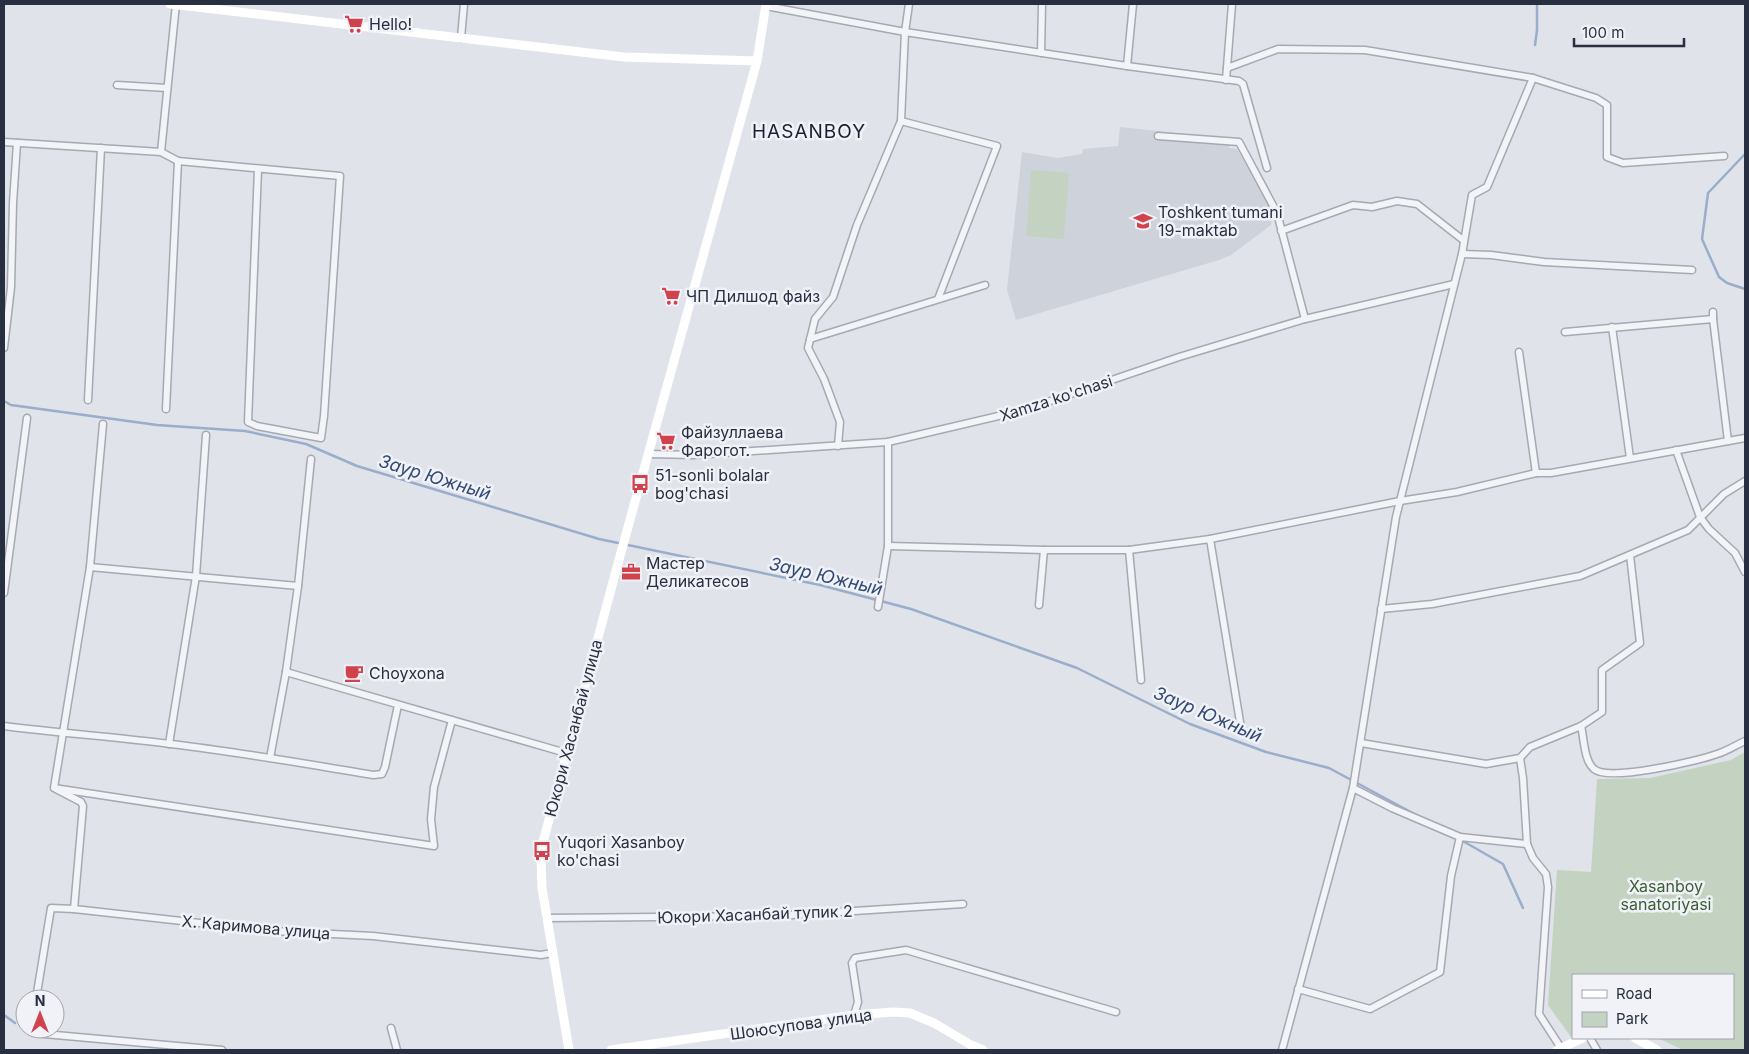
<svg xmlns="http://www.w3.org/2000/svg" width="1749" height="1054" font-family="Inter,sans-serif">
	<rect width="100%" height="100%" fill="#e0e3e9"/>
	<path fill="#ced2db" d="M1120,127L1230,139L1229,148L1237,149L1273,212L1271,225L1231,255L1219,260L1016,320L1007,290L1022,152L1058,158L1082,154L1083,149L1118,146Z"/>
	<g fill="#c4d3c1">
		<path d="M1031,170L1069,173L1064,239L1026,236Z"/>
		<path d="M1745,752V1050H1683L1658,1038H1733V975H1573V1036L1571,1037L1548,1005L1557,870L1591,872L1597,779L1650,778L1731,760Z"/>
	</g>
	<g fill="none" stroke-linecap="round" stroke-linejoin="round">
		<g stroke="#9aadca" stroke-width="2.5">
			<path d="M1535,45L1537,30V4"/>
			<path d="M1745,154L1708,193L1702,239L1719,277L1727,283L1745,289"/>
			<path d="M4,401L11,405L157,425L245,431L306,444L357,466L599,539L820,585L911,609L1077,668L1190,724L1266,752L1329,768L1420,817"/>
			<path d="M1461,840L1503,864L1523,908"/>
			<path d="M4,1015L15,1023"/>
		</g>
		<g stroke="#a5a9b3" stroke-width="9">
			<g id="street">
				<path d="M766,6L905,32L1127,66L1239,81L1243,84L1267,168"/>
				<path d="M461,38L464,4"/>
				<path d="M1041,53L1042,4"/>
				<path d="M1127,66L1133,4"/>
				<path d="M1227,68L1278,49L1365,50L1533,78L1596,98L1607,105V157L1623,163L1724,156"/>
				<path d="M1226,80L1232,4"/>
				<path d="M117,85L167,88"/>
				<path d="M901,121L997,146L938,299"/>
				<path d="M1158,136L1239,142L1277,213L1305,319"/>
				<path d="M4,142L161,152L178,161L340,176L324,416L321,438L257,426L248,422L258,169"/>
				<path d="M161,152L176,4"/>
				<path d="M1281,231L1353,205L1372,207L1397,201L1417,204L1463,240"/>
				<path d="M1462,254L1491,255L1544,262L1692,270"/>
				<path d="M1713,319L1728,441"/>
				<path d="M1612,327L1630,458"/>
				<path d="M1565,332L1713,319V312"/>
				<path d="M810,339L985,285"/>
				<path d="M4,348L11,287L13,203L17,143"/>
				<path d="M1519,352L1536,473"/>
				<path d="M88,400L101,148"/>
				<path d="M166,409L178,161"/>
				<path d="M103,424L90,567L54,788L434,846L431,819L434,787L452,720"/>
				<path d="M838,446L840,422L824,379L808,348L815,319L833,297L857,225L901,121L905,32L909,4"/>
				<path d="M1676,450L1700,517L1709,529L1735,553L1745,572"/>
				<path d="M649,454L693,455L888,442L1024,410L1179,357L1305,319L1454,284"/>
				<path d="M1210,539L1241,728"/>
				<path d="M888,546L1044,550H1129L1210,539L1400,501L1457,492L1536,473H1551L1745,438"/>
				<path d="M1129,550L1141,680"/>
				<path d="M90,567L298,586"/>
				<path d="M4,593L27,418"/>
				<path d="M1039,605L1044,550"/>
				<path d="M878,607L888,546V442"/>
				<path d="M1381,609L1432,604L1580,576L1688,530L1724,494L1745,481"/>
				<path d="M286,672L566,753"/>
				<path d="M4,726C59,733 115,737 171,744C239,752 306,764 374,775L382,774L385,767L398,705"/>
				<path d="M1581,726C1584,738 1584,761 1594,769C1608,782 1698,761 1717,754C1727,751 1736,745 1745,741"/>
				<path d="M1361,743L1486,764L1520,758L1530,747L1581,726L1602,712V670L1640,643L1630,555"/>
				<path d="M169,744L196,576L206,435"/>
				<path d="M270,758L286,672L298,586L311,459"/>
				<path d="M1520,758L1523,778L1527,844L1533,858L1546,874L1548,887L1539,1014L1561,1048"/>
				<path d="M1353,788L1392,808L1460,837L1527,844"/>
				<path d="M56,789L81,802L83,806L74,909"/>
				<path d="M547,918L777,916L963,904"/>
				<path d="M1298,989L1370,1009L1440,972L1451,876L1460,837"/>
				<path d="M36,999L51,908L74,909L272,931L373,936L541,955L552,953"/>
				<path d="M854,1015L858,1002L852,963L855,958L906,950L1116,1012"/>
				<path d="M391,1028L397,1050"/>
				<path d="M32,1029L44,1034L222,1050"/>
				<path d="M1590,1038L1597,1050"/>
				<path d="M1282,1050L1353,788L1396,517L1462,254L1472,195L1487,187L1533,78"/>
			</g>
		</g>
		<use href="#street" stroke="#f3f4f7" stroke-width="6"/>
		<g stroke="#fff" stroke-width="9">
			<path d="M170,4L624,57L757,61"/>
			<path d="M1635,1038L1657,1050"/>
			<path d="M569,1050L542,888L541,860L543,842L620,556L757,61L766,4"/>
			<path d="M611,1050L854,1015L893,1012L910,1013L934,1023L971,1045L983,1050"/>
			<path d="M1557,1050L1583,1038"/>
		</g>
	</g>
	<defs>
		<g id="supermarket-bare" transform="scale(1.5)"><path d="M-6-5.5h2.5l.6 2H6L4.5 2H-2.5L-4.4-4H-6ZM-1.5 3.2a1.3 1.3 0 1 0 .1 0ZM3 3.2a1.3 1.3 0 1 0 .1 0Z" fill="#d0434d" stroke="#f0f2f7" stroke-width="2.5" paint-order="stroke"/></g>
		<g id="school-bare" transform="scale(1.5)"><path d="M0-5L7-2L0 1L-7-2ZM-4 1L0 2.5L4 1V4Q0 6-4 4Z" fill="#d0434d" stroke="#f0f2f7" stroke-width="2.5" paint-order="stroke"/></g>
		<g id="bus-bare" transform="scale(1.5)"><path d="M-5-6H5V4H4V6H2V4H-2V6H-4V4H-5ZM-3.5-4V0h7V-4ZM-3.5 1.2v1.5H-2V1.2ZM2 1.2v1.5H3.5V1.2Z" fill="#d0434d" stroke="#f0f2f7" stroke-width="2.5" paint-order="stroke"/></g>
		<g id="office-bare" transform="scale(1.5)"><path d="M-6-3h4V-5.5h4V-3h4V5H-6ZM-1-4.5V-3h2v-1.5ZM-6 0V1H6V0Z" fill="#d0434d" stroke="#f0f2f7" stroke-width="2.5" paint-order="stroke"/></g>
		<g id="cafe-bare" transform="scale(1.5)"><path d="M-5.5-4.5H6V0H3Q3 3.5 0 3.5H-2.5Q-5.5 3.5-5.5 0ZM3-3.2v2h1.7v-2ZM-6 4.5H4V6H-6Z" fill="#d0434d" stroke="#f0f2f7" stroke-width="2.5" paint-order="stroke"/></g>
	</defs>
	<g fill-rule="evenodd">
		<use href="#supermarket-bare" x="354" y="24"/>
		<use href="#school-bare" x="1143" y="221"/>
		<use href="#supermarket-bare" x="671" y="296"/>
		<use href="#supermarket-bare" x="666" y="441"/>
		<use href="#bus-bare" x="640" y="484"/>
		<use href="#office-bare" x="631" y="572"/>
		<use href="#cafe-bare" x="354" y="673"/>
		<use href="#bus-bare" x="542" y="851"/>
	</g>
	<g text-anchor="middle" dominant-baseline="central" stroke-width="5" stroke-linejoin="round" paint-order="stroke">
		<g font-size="16" fill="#282f41" stroke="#f0f2f7" text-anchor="start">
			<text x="369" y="24">Hello!</text>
			<text x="1158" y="212">Toshkent tumani<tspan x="1158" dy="18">19-maktab</tspan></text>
			<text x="686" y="296">ЧП Дилшод файз</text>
			<text x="681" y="432">Файзуллаева<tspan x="681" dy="18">Фарогот.</tspan></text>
			<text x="655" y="475">51-sonli bolalar<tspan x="655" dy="18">bog'chasi</tspan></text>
			<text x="646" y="563">Мастер<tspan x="646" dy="18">Деликатесов</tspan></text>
			<text x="369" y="673">Choyxona</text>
			<text x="557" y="842">Yuqori Xasanboy<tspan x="557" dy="18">ko'chasi</tspan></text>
		</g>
		<g font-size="16" fill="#282f41" stroke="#f0f2f7">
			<text transform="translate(1056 398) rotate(-18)">Xamza ko'chasi</text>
			<text transform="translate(573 728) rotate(-75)">Юкори Хасанбай улица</text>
			<text transform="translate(755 914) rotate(-2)">Юкори Хасанбай тупик 2</text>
			<text transform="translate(256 927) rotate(5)">Х. Каримова улица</text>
			<text transform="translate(801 1024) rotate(-8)">Шоюсупова улица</text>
		</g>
		<g font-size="16" fill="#3a5d35" stroke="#f0f2f7">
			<text x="1666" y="886">Xasanboy<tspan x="1666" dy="18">sanatoriyasi</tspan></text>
		</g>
		<g font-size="18" font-style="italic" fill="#324a75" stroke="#f0f2f7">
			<text transform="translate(435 477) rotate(17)">Заур Южный</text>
			<text transform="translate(826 576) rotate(13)">Заур Южный</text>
			<text transform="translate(1208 714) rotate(23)">Заур Южный</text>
		</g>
		<g font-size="19" letter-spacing="1" fill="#1b2032" stroke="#f0f2f7">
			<text x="809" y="131">HASANBOY</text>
		</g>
	</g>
	<rect width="1749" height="1054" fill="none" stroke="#282f41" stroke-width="10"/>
	<rect x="1572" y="974" width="162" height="65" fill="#f0f2f7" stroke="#a0a4ae"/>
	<rect x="1582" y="990" width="25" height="8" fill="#ffffff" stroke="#a0a4ae"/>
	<text x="1616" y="999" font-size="15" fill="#282f41">Road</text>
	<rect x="1582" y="1012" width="25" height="15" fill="#c4d3c1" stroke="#a0a4ae"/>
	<text x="1616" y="1024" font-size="15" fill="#282f41">Park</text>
	<g transform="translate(40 1014)"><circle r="24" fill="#f0f2f7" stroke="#a0a4ae"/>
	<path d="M0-4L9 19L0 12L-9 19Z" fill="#d0434d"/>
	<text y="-8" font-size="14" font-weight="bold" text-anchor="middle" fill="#282f41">N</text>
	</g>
	<path d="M1574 38v8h110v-8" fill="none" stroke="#282f41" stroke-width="2.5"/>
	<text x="1582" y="38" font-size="15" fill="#282f41" stroke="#f0f2f7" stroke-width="4" paint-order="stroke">100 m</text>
</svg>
